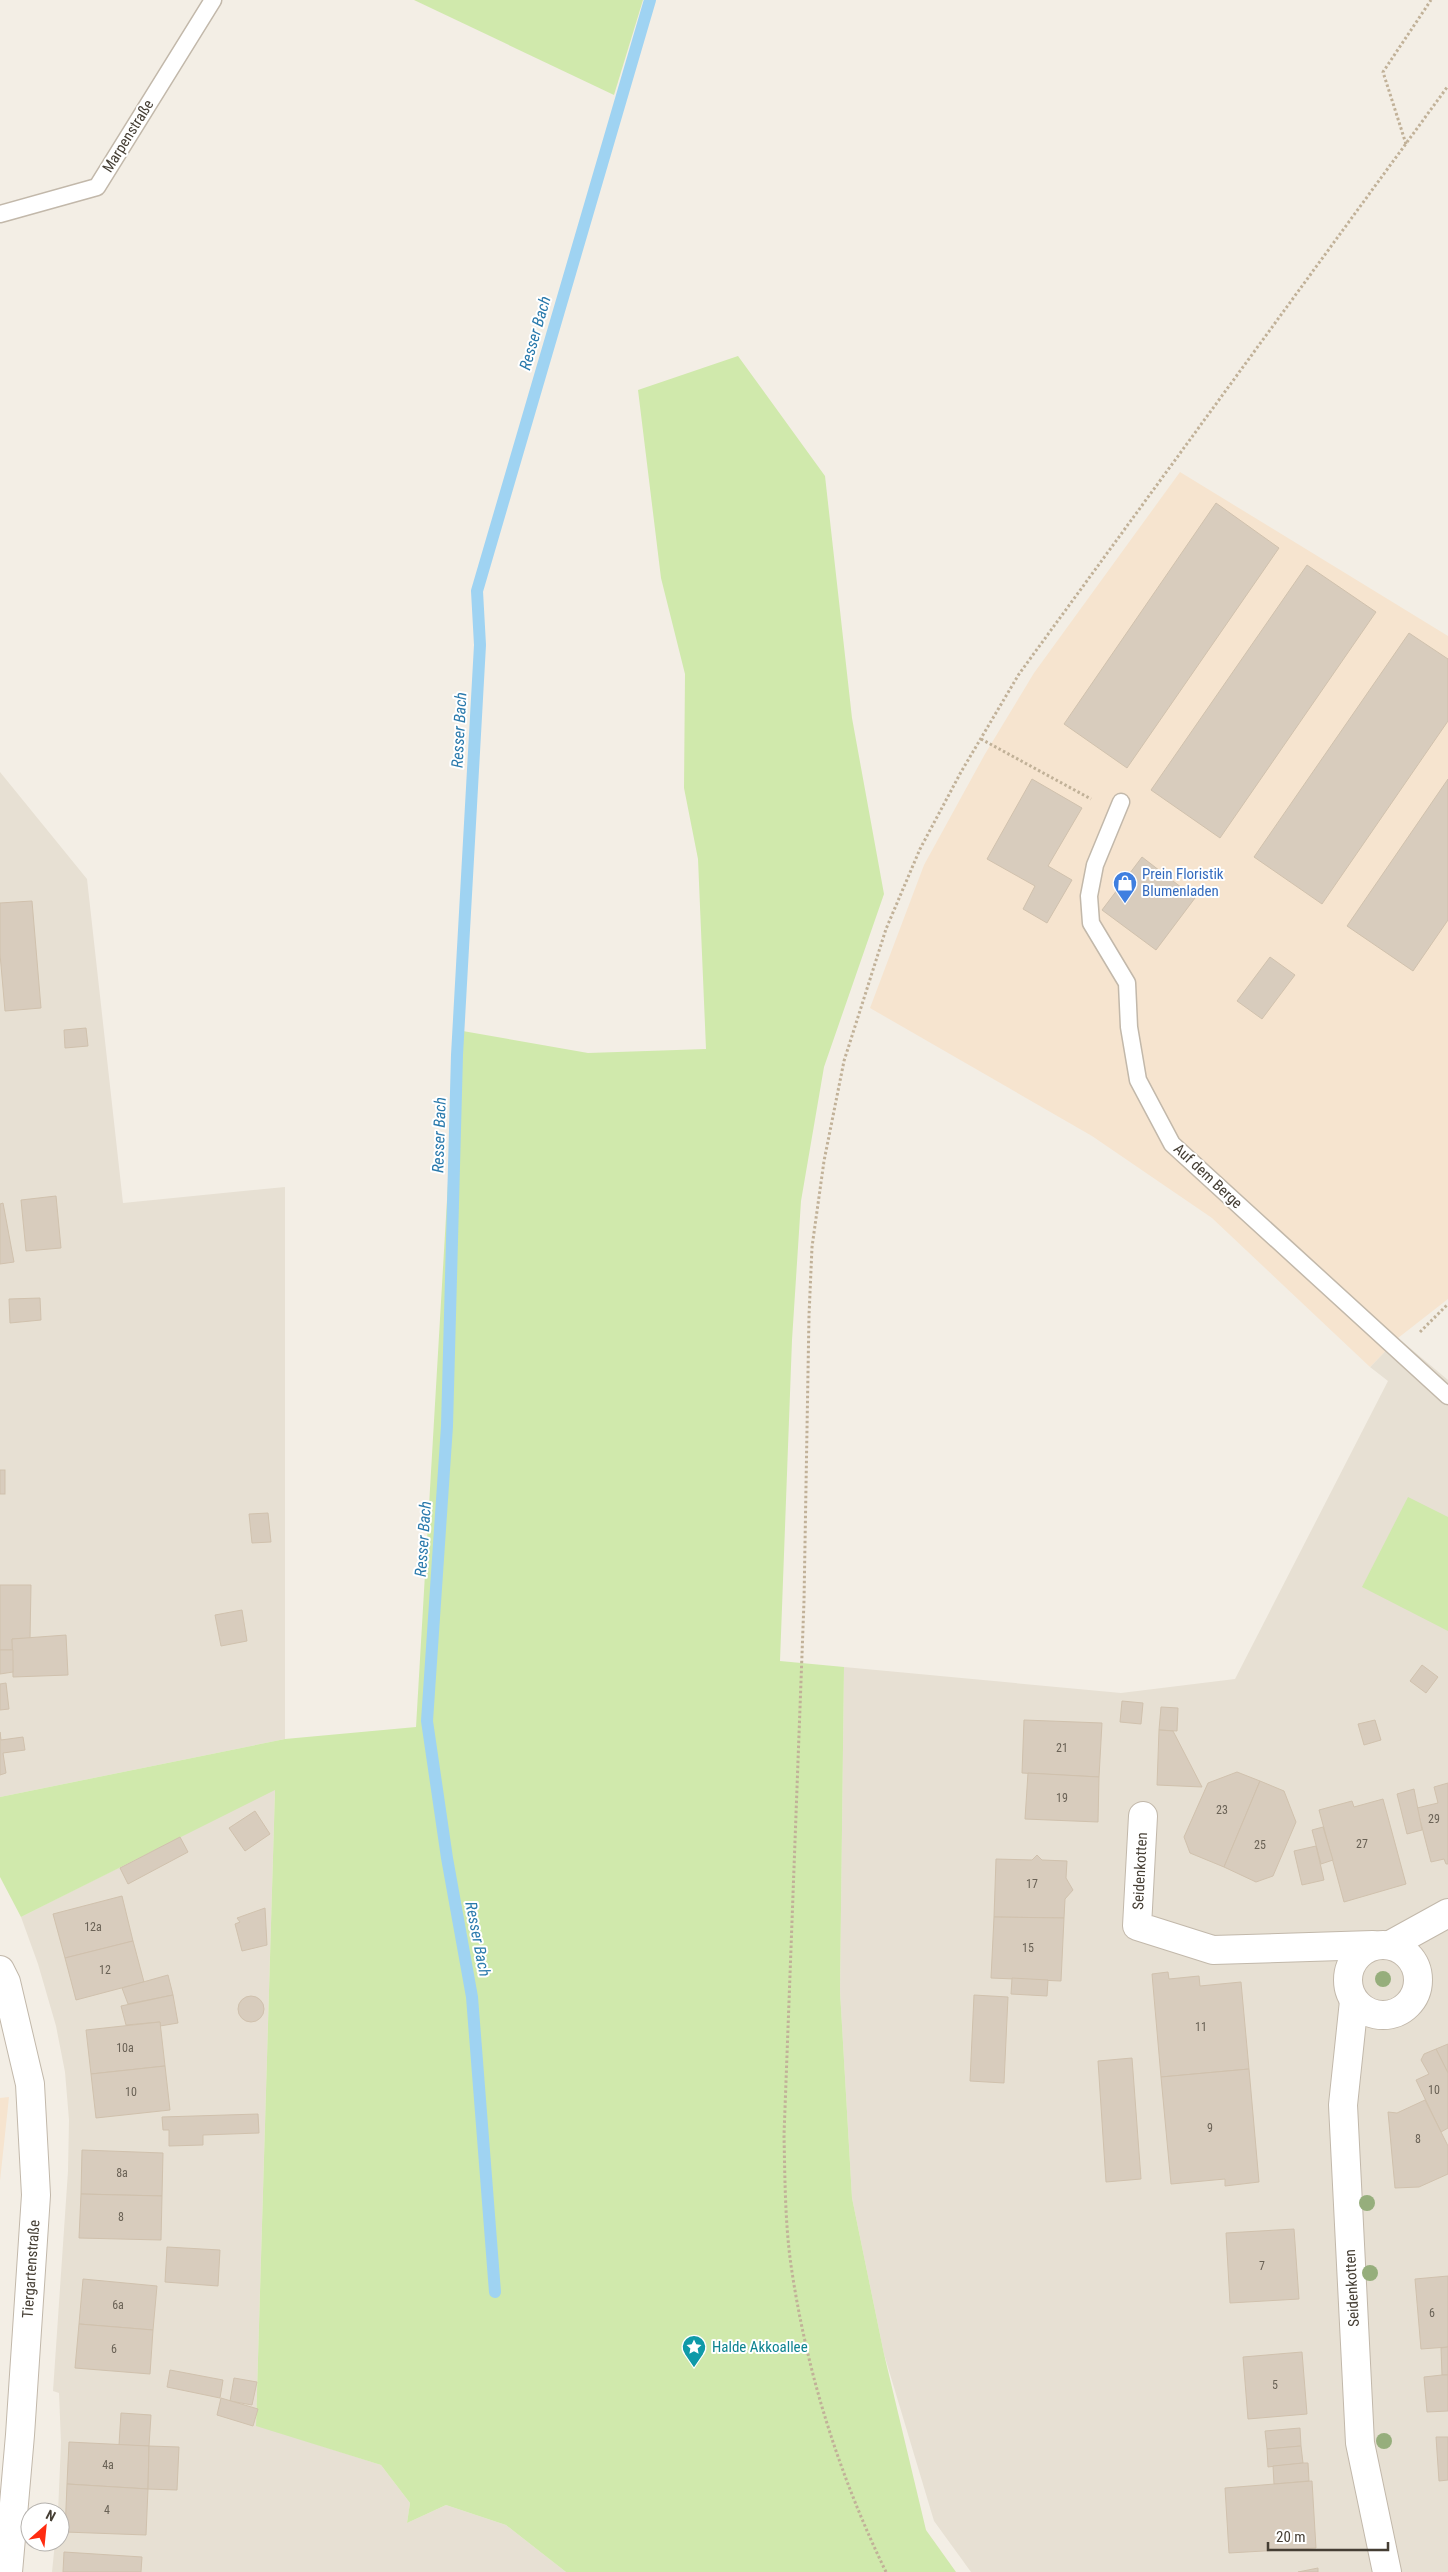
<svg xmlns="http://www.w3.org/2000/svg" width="1448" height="2572" font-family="'Roboto Condensed',sans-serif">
	<rect width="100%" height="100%" fill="#f3eee5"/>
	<g fill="#e7e0d3">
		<path d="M0,772L87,879L123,1203L285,1187V1739L0,1797Z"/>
		<path d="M1398,1338L1448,1380V2572H971L934,2521L884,2354L852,2198L840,1991L844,1667L1121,1693L1235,1679L1388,1381L1370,1367Z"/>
		<path d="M275,1789L256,2425L381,2465L410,2503L407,2523L446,2505L506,2525L566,2572H52L55,2542H60V2512H58L61,2443L59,2393L53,2391L68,2171L69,2120L65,2072L56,2026L38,1964L21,1917Z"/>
	</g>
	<g fill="#f6e4cf">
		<path d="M1180,472L1448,636V1299L1398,1338L1370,1367L1212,1218L1092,1136L870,1008L924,865L985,754L1034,673Z"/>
		<path d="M9,2097L0,2181V2098Z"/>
	</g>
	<g fill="#d0e9ac">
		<path d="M414,0H643L614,95Z"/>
		<path d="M738,356L825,476L852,718L884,894L824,1067L801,1201L792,1340L780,1661L844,1667L840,1991L852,2198L884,2354L926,2530L956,2572H566L506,2525L446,2505L407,2523L410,2503L381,2465L256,2426L275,1790L21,1917L0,1877V1797L285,1739L416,1727L457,1030L588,1053L706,1049L698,859L684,788L685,674L661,578L638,390Z"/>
		<path d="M1408,1497L1448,1517V1631L1362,1587Z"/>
	</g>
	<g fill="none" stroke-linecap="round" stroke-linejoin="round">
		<path stroke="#9fd3f2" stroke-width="12" d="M495,2292L472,1997L447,1858L427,1721L447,1426L457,1055L480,645L477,591L650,0"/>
	</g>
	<g fill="#d8ccbd" stroke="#d0c1ad">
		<path d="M1216,503L1279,548L1127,768L1064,724Z"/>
		<path d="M1307,565L1376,612L1220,838L1151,790Z"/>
		<path d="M1409,633L1448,659V721L1322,904L1254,857Z"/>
		<path d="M1032,779L1082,808L1048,866L1072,880L1047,923L1023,909L1035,886L987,859Z"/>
		<path d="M1448,779V920L1413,971L1347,926Z"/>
		<path d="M1142,857L1195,898L1156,950L1102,910Z"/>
		<path d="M32,901L41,1008L5,1011L0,954V903Z"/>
		<path d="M1270,957L1295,975L1262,1019L1237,1001Z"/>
		<path d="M86,1028L88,1046L65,1048L64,1030Z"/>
		<path d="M56,1196L61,1248L26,1251L21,1200Z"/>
		<path d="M3,1203L14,1262L0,1264V1204Z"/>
		<path d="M40,1298L41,1320L10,1323L9,1299Z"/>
		<rect x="0" y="1470" width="5" height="24"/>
		<path d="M268,1513L271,1542L252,1543L249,1514Z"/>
		<path d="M0,1585H31L30,1639H12L13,1650H0Z"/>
		<path d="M242,1610L247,1641L221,1646L215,1615Z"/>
		<path d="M66,1635L68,1675L13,1677L12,1639Z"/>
		<path d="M0,1650H13V1672L0,1674Z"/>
		<path d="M1422,1665L1438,1677L1426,1693L1410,1681Z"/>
		<path d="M6,1683L9,1709L0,1710V1684Z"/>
		<path d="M1122,1701L1143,1703L1141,1724L1120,1722Z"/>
		<path d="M1161,1707L1178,1708L1177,1731L1159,1730Z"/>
		<path d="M1024,1720L1102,1723L1099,1777L1022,1773Z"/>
		<path d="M1375,1720L1381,1740L1364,1745L1358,1724Z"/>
		<path d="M1159,1730L1173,1731L1202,1787L1157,1785Z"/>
		<path d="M0,1732L1,1740L23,1737L25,1750L3,1753L6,1773L0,1775Z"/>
		<path d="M1237,1772L1260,1781L1224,1867L1190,1853L1184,1837L1208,1783Z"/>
		<path d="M1028,1773L1099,1777L1098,1822L1025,1819Z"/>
		<path d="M1260,1781L1284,1791L1296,1822L1273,1876L1256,1882L1224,1867Z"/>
		<path d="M1448,1783V1864H1446L1444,1859L1431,1862L1417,1808L1438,1803L1434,1787Z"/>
		<path d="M1414,1789L1422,1830L1407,1834L1397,1794Z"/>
		<path d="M1383,1799L1406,1884L1344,1902L1319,1810L1352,1801L1354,1807Z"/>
		<path d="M255,1811L270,1834L245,1851L229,1828Z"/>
		<path d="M1323,1827L1333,1860L1321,1864L1312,1830Z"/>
		<path d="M180,1837L188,1852L128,1884L120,1868Z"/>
		<path d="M1316,1846L1324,1880L1302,1885L1294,1851Z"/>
		<path d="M1037,1855L1042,1860L1067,1861L1066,1878L1073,1890L1065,1899L1064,1918L994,1917L996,1859L1032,1860Z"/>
		<path d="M122,1896L133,1941L65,1958L53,1914Z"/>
		<path d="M265,1908L267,1945L242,1951L235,1924L240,1922L237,1918Z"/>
		<path d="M994,1917L1064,1918L1061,1981L991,1978Z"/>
		<path d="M133,1941L144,1982L76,2000L65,1958Z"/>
		<path d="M1168,1972L1169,1979L1199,1976L1200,1986L1241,1982L1249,2069L1161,2077L1152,1974Z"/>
		<path d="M168,1975L173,1995L128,2004L122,1988Z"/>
		<path d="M1012,1978L1048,1980L1047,1996L1011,1994Z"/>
		<path d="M173,1995L178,2023L160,2026V2022L126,2025L121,2006Z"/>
		<path d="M974,1995L1008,1997L1004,2083L970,2081Z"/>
		<circle cx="251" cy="2009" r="13"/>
		<path d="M160,2022L165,2066L91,2074L86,2030Z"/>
		<path d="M1448,2044V2073L1436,2049Z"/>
		<path d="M1436,2049L1448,2073V2128L1441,2132L1416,2080L1429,2074L1421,2060L1424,2054Z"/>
		<path d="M1132,2058L1141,2179L1106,2182L1098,2061Z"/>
		<path d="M165,2066L170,2110L96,2118L91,2074Z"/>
		<path d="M1249,2069L1259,2182L1225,2186V2179L1171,2184L1161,2077Z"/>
		<path d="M1425,2100L1448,2146V2174L1419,2187L1395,2188L1388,2112L1397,2113Z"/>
		<path d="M258,2114L259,2133L203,2135V2145L169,2146V2130H163L162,2117Z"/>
		<path d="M82,2150L163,2153L162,2196L81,2194Z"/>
		<path d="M81,2194L162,2196L161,2240L79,2238Z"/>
		<path d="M1294,2229L1299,2299L1230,2303L1226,2233Z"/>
		<path d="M167,2247L220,2250L218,2286L165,2282Z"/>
		<path d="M1448,2276V2347L1421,2349L1415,2279Z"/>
		<path d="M83,2279L157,2286L153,2330L79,2324Z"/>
		<path d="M79,2324L153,2330L150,2374L75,2368Z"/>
		<path d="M1448,2347V2375H1442L1441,2348Z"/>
		<path d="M1302,2352L1307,2414L1248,2419L1243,2357Z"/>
		<path d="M170,2370L223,2380L220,2398L167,2387Z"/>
		<path d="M1442,2375H1448V2411L1427,2412L1424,2377Z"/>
		<path d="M234,2378L257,2382L252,2405L230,2401Z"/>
		<path d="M221,2398L258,2409L253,2426L217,2415Z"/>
		<path d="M121,2413L151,2415L149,2446L119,2445Z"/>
		<path d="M1300,2428L1301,2446L1267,2449L1265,2431Z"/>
		<path d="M1436,2437H1448V2480L1439,2481Z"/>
		<path d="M69,2442L149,2446L148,2489L67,2484Z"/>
		<path d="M149,2446L179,2447L177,2490L148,2489Z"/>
		<path d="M1301,2446L1303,2463L1268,2467L1267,2449Z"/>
		<path d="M1303,2463H1308L1309,2481L1274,2484L1273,2466Z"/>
		<path d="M1312,2481L1316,2548L1229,2553L1225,2488Z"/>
		<path d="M67,2484L148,2489L146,2535L65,2532Z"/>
		<path d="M64,2552L142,2557L141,2572H63Z"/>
		<path d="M1318,2568V2572H1298Z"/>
	</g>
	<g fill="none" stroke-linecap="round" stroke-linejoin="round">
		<g stroke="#c2b8aa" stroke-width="19">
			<g id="lane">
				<path d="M0,214L97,187L213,0"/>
				<path d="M1121,802L1095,865L1089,896L1091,923L1127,983L1129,1027L1138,1080L1172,1144L1448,1396"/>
			</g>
		</g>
		<g stroke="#c2b8aa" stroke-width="30">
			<g id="street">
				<path d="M1143,1816L1137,1926L1213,1950L1373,1945"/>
				<circle cx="1383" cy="1980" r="35"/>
				<path d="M1390,1945L1448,1913"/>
				<path d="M0,1970L6,1982L30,2084L36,2195L20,2435L8,2572"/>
				<path d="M1354,2001L1343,2105L1360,2443L1387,2572"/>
			</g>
		</g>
		<g stroke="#c1b198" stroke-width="3" stroke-dasharray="2.5 2.5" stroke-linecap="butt">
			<path d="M1406,144L1383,72L1431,0"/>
			<path d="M981,739L1091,799"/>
			<path d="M1420,1332L1448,1304"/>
			<path d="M886,2572C840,2477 808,2377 792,2272C785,2227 785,2181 784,2135L804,1601L809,1315L812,1247L824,1161L844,1061L886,929L920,849L961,772L1019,674L1448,86"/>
		</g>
		<use href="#lane" stroke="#fff" stroke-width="16"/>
		<use href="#street" stroke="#fff" stroke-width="28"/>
	</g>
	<g fill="#96ae7c">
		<circle cx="1383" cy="1979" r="8"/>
		<circle cx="1367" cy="2203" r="8"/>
		<circle cx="1370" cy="2273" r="8"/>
		<circle cx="1384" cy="2441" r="8"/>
	</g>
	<defs>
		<g id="shop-pin" transform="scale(1.25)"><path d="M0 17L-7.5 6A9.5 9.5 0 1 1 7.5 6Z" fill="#3f7fe0" stroke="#fff"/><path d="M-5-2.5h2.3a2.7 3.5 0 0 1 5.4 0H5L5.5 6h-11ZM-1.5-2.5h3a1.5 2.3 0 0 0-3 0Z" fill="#fff"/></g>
		<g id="sight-pin" transform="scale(1.25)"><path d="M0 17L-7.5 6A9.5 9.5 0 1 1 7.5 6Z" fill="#0f9aa8" stroke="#fff"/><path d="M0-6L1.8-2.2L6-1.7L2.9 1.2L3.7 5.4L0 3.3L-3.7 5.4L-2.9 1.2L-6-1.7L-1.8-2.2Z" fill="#fff"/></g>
	</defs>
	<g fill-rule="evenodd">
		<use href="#shop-pin" x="1125" y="883"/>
		<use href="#sight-pin" x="694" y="2347"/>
	</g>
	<g text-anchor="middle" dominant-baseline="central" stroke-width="4" stroke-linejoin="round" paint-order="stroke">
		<g font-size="12" fill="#6a6256">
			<text x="1062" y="1748">21</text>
			<text x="1062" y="1798">19</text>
			<text x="1222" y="1810">23</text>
			<text x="1434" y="1819">29</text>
			<text x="1362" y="1844">27</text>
			<text x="1260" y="1845">25</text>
			<text x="1032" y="1884">17</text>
			<text x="93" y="1927">12a</text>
			<text x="1028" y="1948">15</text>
			<text x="105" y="1970">12</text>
			<text x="1201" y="2027">11</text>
			<text x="125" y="2048">10a</text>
			<text x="1434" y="2090">10</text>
			<text x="131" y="2092">10</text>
			<text x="1210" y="2128">9</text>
			<text x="1418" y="2139">8</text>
			<text x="122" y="2173">8a</text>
			<text x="121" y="2217">8</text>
			<text x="1262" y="2266">7</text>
			<text x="118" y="2305">6a</text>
			<text x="1432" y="2313">6</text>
			<text x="114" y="2349">6</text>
			<text x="1275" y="2385">5</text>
			<text x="108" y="2465">4a</text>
			<text x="107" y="2510">4</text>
		</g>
		<g font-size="15" fill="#453e34" stroke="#fff">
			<text transform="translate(128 136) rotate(-58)">Marpenstraße</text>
			<text transform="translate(1208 1176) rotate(43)">Auf dem Berge</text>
			<text transform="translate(1140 1871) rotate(-87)">Seidenkotten</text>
			<text transform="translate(31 2269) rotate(-86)">Tiergartenstraße</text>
			<text transform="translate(1352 2288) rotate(-93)">Seidenkotten</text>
		</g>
		<g font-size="15" fill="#366cbe" stroke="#fff" text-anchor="start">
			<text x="1142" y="874">Prein Floristik<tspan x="1142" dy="17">Blumenladen</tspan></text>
		</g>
		<g font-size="15" fill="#0d838f" stroke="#fff" text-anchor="start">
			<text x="712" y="2347">Halde Akkoallee</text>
		</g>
		<g font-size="16" font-style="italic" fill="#2a7aac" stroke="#fff">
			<text transform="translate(535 333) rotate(-74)">Resser Bach</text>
			<text transform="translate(459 730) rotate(-87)">Resser Bach</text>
			<text transform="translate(439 1135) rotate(-88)">Resser Bach</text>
			<text transform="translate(423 1539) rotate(-86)">Resser Bach</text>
			<text transform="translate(478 1939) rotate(79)">Resser Bach</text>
		</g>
	</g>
	<g transform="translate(45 2527) rotate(27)"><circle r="24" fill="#ffffff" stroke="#b5b2ae"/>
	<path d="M0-4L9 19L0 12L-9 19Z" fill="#ff2b10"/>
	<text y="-8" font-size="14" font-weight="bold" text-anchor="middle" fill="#453e34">N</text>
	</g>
	<path d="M1268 2542v8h120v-8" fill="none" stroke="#453e34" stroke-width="2.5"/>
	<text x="1276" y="2542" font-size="15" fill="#453e34" stroke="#ffffff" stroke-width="4" paint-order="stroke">20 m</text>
</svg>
